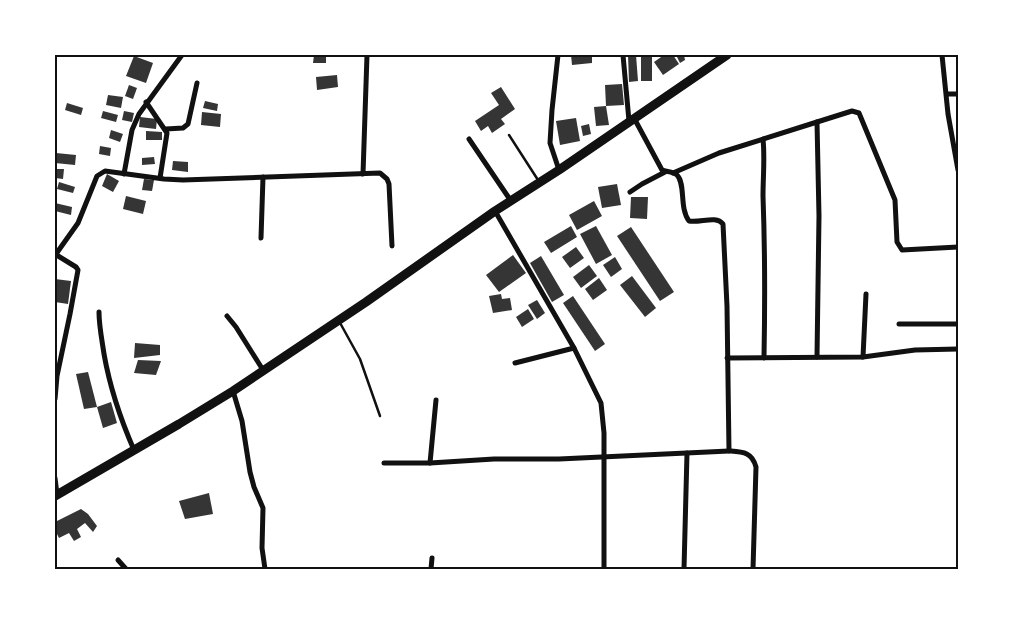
<svg xmlns="http://www.w3.org/2000/svg" width="1013" height="624" font-family="'Archivo Narrow',sans-serif">
	<rect width="100%" height="100%" fill="#fff"/>
	<g fill="#353535">
		<path d="M314,55H326V63H313Z"/>
		<path d="M571,55H592V63L572,65Z"/>
		<path d="M628,55H636L638,81L629,82Z"/>
		<path d="M664,55H673L679,64L663,75L654,62Z"/>
		<path d="M676,55H684L685,60L680,63Z"/>
		<path d="M134,56L153,63L146,83L126,76Z"/>
		<rect x="641" y="56" width="11" height="25"/>
		<path d="M337,75L338,87L317,90L316,77Z"/>
		<path d="M622,84L624,105L606,106L605,85Z"/>
		<path d="M129,85L137,88L133,99L125,96Z"/>
		<path d="M501,87L515,109L501,119L505,124L492,133L488,126L481,131L475,121L499,105L491,93Z"/>
		<path d="M108,95L123,97L121,108L106,105Z"/>
		<path d="M205,101L218,104L217,111L203,108Z"/>
		<path d="M67,103L83,108L81,115L65,110Z"/>
		<path d="M606,106L609,125L596,126L594,107Z"/>
		<path d="M103,111L118,115L116,122L101,118Z"/>
		<path d="M124,111L134,113L132,122L122,120Z"/>
		<path d="M202,112L221,114L220,127L201,125Z"/>
		<path d="M140,117L157,119L156,129L139,127Z"/>
		<path d="M576,118L580,141L560,145L556,121Z"/>
		<path d="M589,124L591,134L583,136L581,126Z"/>
		<path d="M111,130L123,134L120,142L109,138Z"/>
		<path d="M146,131L162,132V140H146Z"/>
		<path d="M100,146L111,148L110,156L99,154Z"/>
		<path d="M56,153L76,155L75,165L55,163Z"/>
		<path d="M154,157L155,164L142,165V158Z"/>
		<path d="M173,161L188,162V172L172,170Z"/>
		<path d="M55,169H64L63,179L55,178Z"/>
		<path d="M107,174L119,181L113,192L102,186Z"/>
		<path d="M144,179L154,180L152,191L142,190Z"/>
		<path d="M59,182L75,187L73,193L57,189Z"/>
		<path d="M617,184L621,205L602,208L598,187Z"/>
		<path d="M126,196L146,201L143,214L123,209Z"/>
		<path d="M631,197H648L647,219L630,218Z"/>
		<path d="M594,201L602,216L577,230L569,215Z"/>
		<path d="M55,203L72,207L71,215L55,211Z"/>
		<path d="M571,226L577,237L551,253L544,242Z"/>
		<path d="M596,226L612,255L596,264L580,234Z"/>
		<path d="M631,227L674,292L660,301L617,236Z"/>
		<path d="M576,247L584,258L570,268L562,257Z"/>
		<path d="M513,255L526,273L499,292L486,275Z"/>
		<path d="M541,256L564,295L552,302L530,263Z"/>
		<path d="M615,257L622,269L611,277L603,265Z"/>
		<path d="M589,265L597,276L581,288L573,277Z"/>
		<path d="M632,276L656,308L645,317L620,285Z"/>
		<path d="M599,278L607,290L593,300L585,289Z"/>
		<path d="M55,279L71,281L68,304L55,302Z"/>
		<path d="M501,294L502,299L510,298L512,310L493,313L489,296Z"/>
		<path d="M573,296L605,344L595,351L563,303Z"/>
		<path d="M537,300L545,313L537,319L528,305Z"/>
		<path d="M528,309L534,319L522,327L516,317Z"/>
		<path d="M135,343L160,345V355L134,358Z"/>
		<path d="M138,360L161,361L156,375L134,373Z"/>
		<path d="M88,372L97,407L84,409L76,374Z"/>
		<path d="M111,402L117,423L103,428L97,407Z"/>
		<path d="M209,493L213,514L185,519L179,501Z"/>
		<path d="M81,509L88,514L97,526L93,532L85,523L77,529L81,537L74,541L69,533L59,538L55,530V522Z"/>
	</g>
	<g fill="none" stroke-linecap="round" stroke-linejoin="round">
		<g stroke="#111" stroke-width="2.5">
			<path d="M509,135L538,180"/>
			<path d="M339,321L360,359L380,416"/>
		</g>
		<g stroke="#111" stroke-width="5">
			<path d="M558,55L552,110L550,143L559,170"/>
			<path d="M623,55L629,121"/>
			<path d="M942,55L948,114L958,170"/>
			<path d="M947,94H958"/>
			<path d="M146,102L167,133L160,178"/>
			<path d="M634,118L662,170C666,172 673,171 677,175C686,184 679,208 689,221C701,223 716,215 723,224L727,306L729,451"/>
			<path d="M817,122L852,111L859,113L895,200L897,242L902,250L958,247"/>
			<path d="M166,129L183,128L188,124L197,83"/>
			<path d="M469,139L511,201"/>
			<path d="M763,139C765,158 763,177 763,196C765,250 765,304 764,358"/>
			<path d="M673,173L719,153L817,122L819,216L817,357"/>
			<path d="M124,174L132,130L139,114L182,55"/>
			<path d="M363,174L367,55"/>
			<path d="M630,192L642,184L665,172"/>
			<path d="M495,211L574,348L601,403L604,433V569"/>
			<path d="M261,238L263,177"/>
			<path d="M55,254L76,267L78,270L70,314L57,376L55,399"/>
			<path d="M56,254L78,223L97,176L105,171L164,179L183,180L380,173L387,179L389,184L392,246"/>
			<path d="M99,312C99,326 102,340 104,354C110,388 120,418 134,450"/>
			<path d="M227,316L236,327L263,370"/>
			<path d="M899,324H958"/>
			<path d="M863,357L866,294"/>
			<path d="M727,358L863,357L915,350L958,349"/>
			<path d="M515,363L574,348"/>
			<path d="M233,391L242,421L250,472L254,487L263,508L262,548L265,569"/>
			<path d="M384,463H430L494,459H559L729,451C743,452 752,452 756,467L753,569"/>
			<path d="M430,463L436,400"/>
			<path d="M55,478L57,494"/>
			<path d="M118,560L126,569"/>
			<path d="M431,569L432,558"/>
			<path d="M684,569L687,453"/>
		</g>
		<path stroke="#111" stroke-width="9" d="M55,496L179,424L233,391L366,302L495,211L559,170L727,55"/>
	</g>
	<rect width="1013" height="624" fill="none" stroke="#ffffff" stroke-width="112"/>
	<rect x="56" y="56" width="901" height="512" fill="none" stroke="#111" stroke-width="2"/>
</svg>
